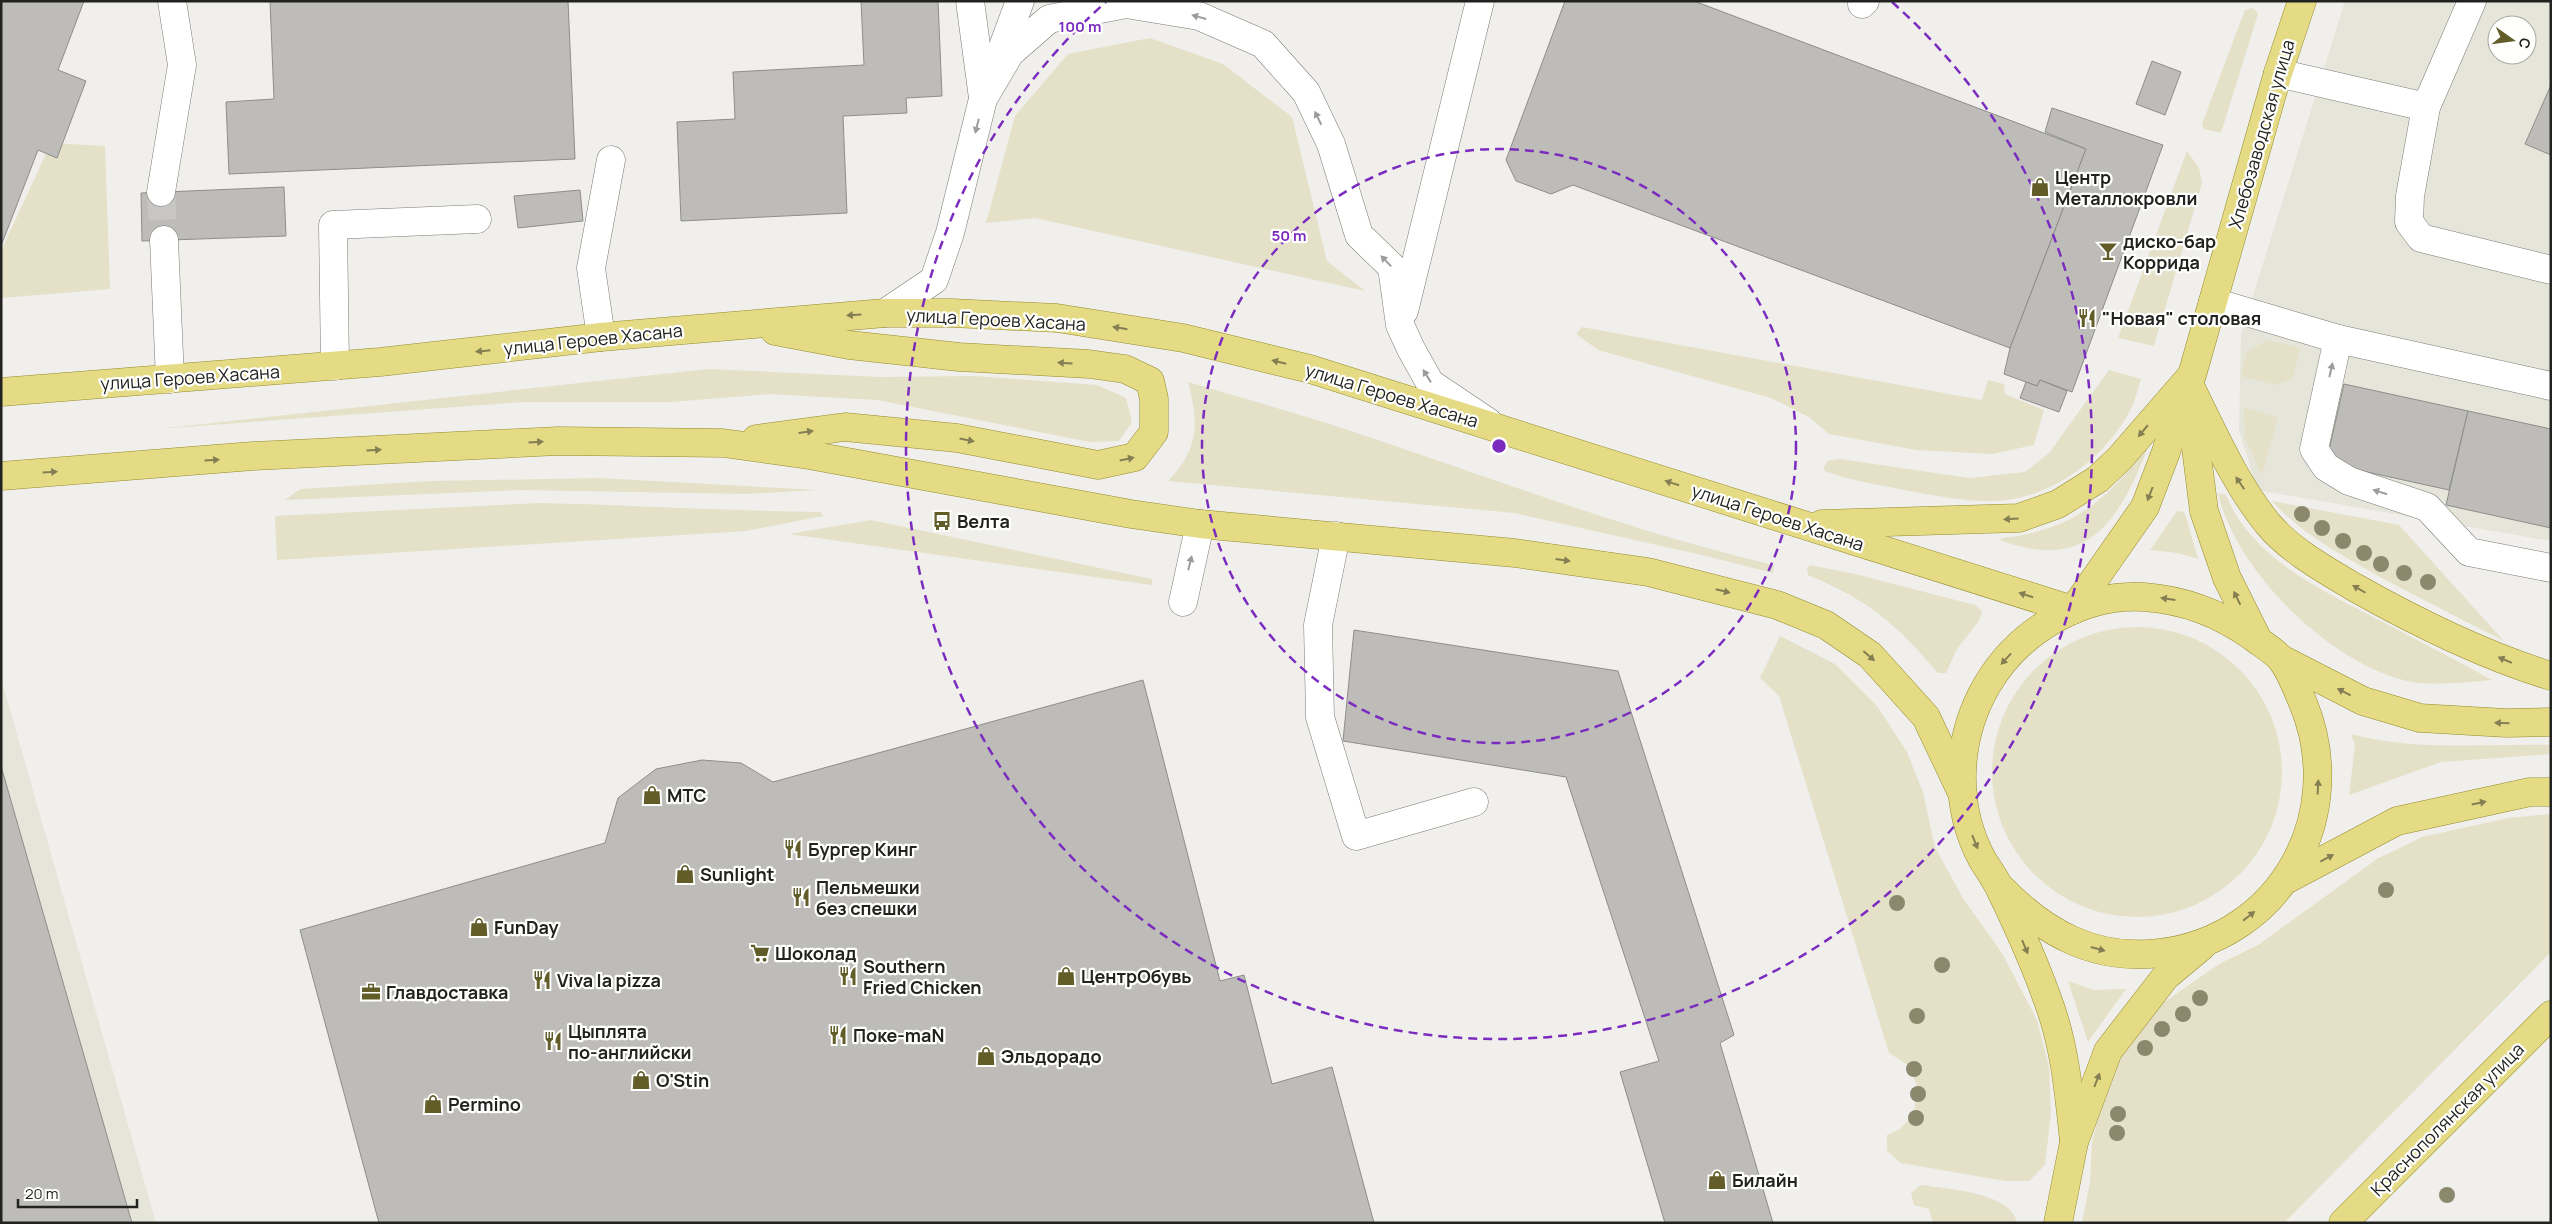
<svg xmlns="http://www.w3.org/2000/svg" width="2552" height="1224" font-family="Manrope,sans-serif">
	<rect width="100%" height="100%" fill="#f0efec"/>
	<g fill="#e6e5da" fill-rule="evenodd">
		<path d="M2345,1H2551V541L2257,490L2239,430L2241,334ZM2497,25H2527V55H2497Z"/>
		<path d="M1,678L156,1223H1Z"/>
	</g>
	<g fill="#e4e1c8">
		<path d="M2253,8L2258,14L2221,133L2204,129L2202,124L2245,10Z"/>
		<path d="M1150,38L1223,64L1292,117L1327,261L1365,291L1035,218L986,223L1015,116L1068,54Z"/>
		<path d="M51,143L105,146L110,289L1,298V251Z"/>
		<path d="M2187,151L2199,168L2202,183L2154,346L2118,338Z"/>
		<path d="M1582,327L1982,400L1988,380L2004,384L2005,394L2044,410L2034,445L1992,454L1916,450L1829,434L1809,417L1771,398L1598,350L1576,334Z"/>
		<path d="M2267,340L2300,348L2293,378L2275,385L2241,376L2247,352Z"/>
		<path d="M709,369L880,377L975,376L1097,385L1126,398L1132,422L1119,441L1090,442L877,400L769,394L671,402H522L157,429Z"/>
		<path d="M2109,370L2141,379C2138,389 2135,401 2130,411C2103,460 2051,499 1994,501C1966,502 1931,495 1904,490C1877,484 1849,481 1823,470L1827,461L1840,459L1969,478L2025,472L2049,453Z"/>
		<path d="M1188,382C1236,396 1285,410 1333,425C1480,473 1623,530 1774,565L1773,573L1706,556L1514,513L1168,481C1199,449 1199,423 1188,382Z"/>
		<path d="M2244,407L2278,418L2262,476L2245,438Z"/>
		<path d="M2149,445C2120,519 2089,574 2000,540L2002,538C2074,530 2107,500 2149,445Z"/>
		<path d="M599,478L818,490L747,494L520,490L285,500L300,489L431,481Z"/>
		<path d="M2218,493L2226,495C2252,559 2323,591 2381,621C2418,641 2455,659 2492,680C2471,682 2432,686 2412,682C2332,666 2236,572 2218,493Z"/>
		<path d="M2272,501L2399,525L2504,641C2460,618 2415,596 2371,572C2334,551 2300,532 2272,501Z"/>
		<path d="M540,503C634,505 727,511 821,512L823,516L746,531L277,560L275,516Z"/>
		<path d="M2177,511L2184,512L2186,517L2198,559L2178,553L2150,550Z"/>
		<path d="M871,520L1152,579V585L789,534Z"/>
		<path d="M1810,565L1855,574L1975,605L1982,611L1979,621L1957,649L1946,673H1938C1895,623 1870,601 1808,575L1807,568Z"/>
		<circle cx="2137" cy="772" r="145"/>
		<path d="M1780,636L1835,664L1877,706L1907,752L1923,792L1935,847L1964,900L2002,953L2037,1020L2049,1067L2051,1113L2045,1165L2029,1181H2005L1901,1163L1887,1151V1135L1900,1129L1914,1114L1917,1086L1908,1065L1889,1053L1779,696L1760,678Z"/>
		<path d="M2351,734C2416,752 2484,743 2551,745V754L2441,762L2349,795L2355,744Z"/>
		<path d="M2551,814V952L2284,1223H2082L2090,1182L2092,1142L2113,1057L2140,1019L2219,964L2258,945L2377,859L2422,837L2508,818Z"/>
		<path d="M2068,981L2094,990L2126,989L2088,1042Z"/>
		<path d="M1921,1185C1946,1189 2012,1192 2017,1223H1933L1929,1209L1914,1205L1911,1193Z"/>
	</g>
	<g fill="#bdbcb9" stroke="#8d8d89">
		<path d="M1,1H84L58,70L86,81L57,158L38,150L1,246Z"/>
		<path d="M270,1H571H568L575,159L229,174L226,102L274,99Z"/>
		<path d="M861,1H938L942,96L906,98L907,113L843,116L847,213L681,221L677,122L735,119L733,72L864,65Z"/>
		<path d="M1565,1H1694L2086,149L2010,348L1573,185L1551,194L1516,181L1506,160Z"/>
		<path d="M2152,61L2181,72L2165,115L2136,104Z"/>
		<path d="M2551,85V155L2525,144Z"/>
		<path d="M2052,108L2163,145L2072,392L2040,380L2037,386L2004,374L2010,348L2086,149L2045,132Z"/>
		<path d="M284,187L286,236L142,241L141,193Z"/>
		<path d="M580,190L583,221L518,228L514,196Z"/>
		<path d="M2040,380L2067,391L2059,412L2020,398L2026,382L2037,386Z"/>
		<path d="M2344,384L2468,411L2449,490L2326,463Z"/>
		<path d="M2468,411L2551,429V528L2446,505Z"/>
		<path d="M1354,630L1618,671L1734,1035L1720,1043L1773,1223H1665L1620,1072L1659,1061L1566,777L1343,741Z"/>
		<path d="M1143,680L1220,981L1244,975L1272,1084L1332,1067L1374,1223H379L300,930L605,843L618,798L656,769L702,760L741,763L773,782Z"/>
		<path d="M1,766L132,1223H1Z"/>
	</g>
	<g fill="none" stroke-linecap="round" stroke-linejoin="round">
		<path stroke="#c7c6c3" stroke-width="28" stroke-dasharray="28 14" stroke-linecap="butt" d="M161,192L164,240"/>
		<g stroke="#7a7a76" stroke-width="29">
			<g id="minor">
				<path d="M970,1L983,98"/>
				<path d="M2472,1L2426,107L2410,196L2409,222L2421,238L2551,270"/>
				<path d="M1862,4L1865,1"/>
				<path d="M997,63L1020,1"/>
				<path d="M2278,73L2426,107"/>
				<path d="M161,192L182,65L172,1"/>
				<path d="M164,240L170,379"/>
				<path d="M2213,302L2338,339L2551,386"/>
				<path d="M1404,311L1480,1"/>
				<path d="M885,313L934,280L950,233L983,99L1010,53L1049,19L1126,4L1199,16L1263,44L1306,92L1331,144L1359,235L1392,267L1400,325L1411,349L1430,383L1488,422"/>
				<path d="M601,337L591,268L611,160"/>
				<path d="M2338,339L2314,449L2326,467L2349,481L2427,507L2469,552L2551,568"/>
				<path d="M335,366L333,225L477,219"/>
				<path d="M1336,536L1318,625L1320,717L1356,836L1474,802"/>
				<path d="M1183,602L1200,524"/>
			</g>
		</g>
		<g stroke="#958b2d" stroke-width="29">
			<g id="major">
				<path d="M2188,382C2212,430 2234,482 2268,524C2291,551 2324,569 2354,587C2416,622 2482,655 2551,676"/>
				<path d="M1,392L380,362L601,337L885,313H952L1057,318L1183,338L1310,369L2073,610"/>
				<path d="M2190,401L2204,511L2227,578L2257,638"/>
				<path d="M756,439L845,427L957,438L1098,465L1135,457L1154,432V399L1150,381L1125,369L1089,364L959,357L849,345L775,331"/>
				<path d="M1,476L253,456L558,441L723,443L809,455L1131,514L1200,524L1515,553L1648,572L1777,605L1826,625L1870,655L1926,717L1963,795"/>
				<path d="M1822,524L2019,518L2058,504L2098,479L2120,458L2192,375L2278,73L2302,1"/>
				<path d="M2073,610L2145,507L2166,452L2185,391"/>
				<path d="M2281,659L2363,701L2420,718L2506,723L2551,722"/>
				<path d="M2284,881L2397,821L2530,792H2551"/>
				<path d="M1999,886C2044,933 2094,961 2160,953C2282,938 2349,814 2303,703C2297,689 2290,670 2281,659C2274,651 2262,644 2253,637C2219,613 2185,600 2144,597C2081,593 2018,632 1987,685C1956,738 1953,805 1982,859C1988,869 1995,878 2000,889C2017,924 2034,962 2047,998C2065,1045 2069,1093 2074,1142"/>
				<path d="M2058,1223L2074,1142L2108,1051L2166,976L2202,946"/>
				<path d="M2343,1223L2551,1015"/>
			</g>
		</g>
		<use href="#minor" stroke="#fff" stroke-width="28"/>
		<use href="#major" stroke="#e5db85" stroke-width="28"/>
	</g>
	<g fill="#8b886e">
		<circle cx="2302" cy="514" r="8"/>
		<circle cx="2322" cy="528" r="8"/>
		<circle cx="2343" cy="541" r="8"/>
		<circle cx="2364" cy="553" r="8"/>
		<circle cx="2381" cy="564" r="8"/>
		<circle cx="2404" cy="573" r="8"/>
		<circle cx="2428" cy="582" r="8"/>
		<circle cx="2386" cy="890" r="8"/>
		<circle cx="1897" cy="903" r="8"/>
		<circle cx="1942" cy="965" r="8"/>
		<circle cx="2200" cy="998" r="8"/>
		<circle cx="2183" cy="1014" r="8"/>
		<circle cx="1917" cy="1016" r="8"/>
		<circle cx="2162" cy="1029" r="8"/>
		<circle cx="2145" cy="1048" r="8"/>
		<circle cx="1914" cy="1069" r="8"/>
		<circle cx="1918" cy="1094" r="8"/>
		<circle cx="2118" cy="1114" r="8"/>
		<circle cx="1916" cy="1118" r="8"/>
		<circle cx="2117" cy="1133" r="8"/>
		<circle cx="2447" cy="1195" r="8"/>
	</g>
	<defs><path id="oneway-solid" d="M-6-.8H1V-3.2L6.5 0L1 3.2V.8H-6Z" transform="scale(1.25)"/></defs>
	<g fill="#9c9c9b">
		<use href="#oneway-solid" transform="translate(1199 17) rotate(-164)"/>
		<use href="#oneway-solid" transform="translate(1318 118) rotate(-116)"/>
		<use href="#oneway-solid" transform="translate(977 126) rotate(104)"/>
		<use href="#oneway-solid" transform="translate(1386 261) rotate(-134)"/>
		<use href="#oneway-solid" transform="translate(2331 370) rotate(-77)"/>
		<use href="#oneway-solid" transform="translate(1427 376) rotate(-122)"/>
		<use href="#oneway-solid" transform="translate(2380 492) rotate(-162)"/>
		<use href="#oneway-solid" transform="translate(1190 563) rotate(-76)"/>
	</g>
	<g fill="#847e53">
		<use href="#oneway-solid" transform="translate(854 315) rotate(176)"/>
		<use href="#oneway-solid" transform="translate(1120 328) rotate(-171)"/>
		<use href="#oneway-solid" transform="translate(483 351) rotate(174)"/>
		<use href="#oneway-solid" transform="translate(1279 362) rotate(-166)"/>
		<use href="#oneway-solid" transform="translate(1065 363) rotate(-177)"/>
		<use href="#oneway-solid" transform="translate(2143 431) rotate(130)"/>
		<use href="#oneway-solid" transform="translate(806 432) rotate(-8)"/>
		<use href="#oneway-solid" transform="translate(967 440) rotate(11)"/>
		<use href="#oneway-solid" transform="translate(536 442) rotate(-3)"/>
		<use href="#oneway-solid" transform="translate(374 450) rotate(-3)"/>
		<use href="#oneway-solid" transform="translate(1127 459) rotate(-12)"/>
		<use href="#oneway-solid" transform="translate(212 460) rotate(-4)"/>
		<use href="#oneway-solid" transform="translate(50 472) rotate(-4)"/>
		<use href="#oneway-solid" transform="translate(1672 483) rotate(-162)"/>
		<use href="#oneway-solid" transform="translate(2240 483) rotate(-124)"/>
		<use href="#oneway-solid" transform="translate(2150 494) rotate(111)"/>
		<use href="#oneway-solid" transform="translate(2011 519) rotate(176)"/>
		<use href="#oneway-solid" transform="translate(1563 560) rotate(8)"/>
		<use href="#oneway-solid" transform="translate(2359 589) rotate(-150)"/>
		<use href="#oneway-solid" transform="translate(1723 591) rotate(14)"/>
		<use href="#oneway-solid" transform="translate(2026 595) rotate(-163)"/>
		<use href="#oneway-solid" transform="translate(2237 598) rotate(-116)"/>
		<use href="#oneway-solid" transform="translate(2168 599) rotate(-172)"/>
		<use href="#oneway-solid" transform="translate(1869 656) rotate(41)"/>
		<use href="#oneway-solid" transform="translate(2006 659) rotate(132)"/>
		<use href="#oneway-solid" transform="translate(2505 660) rotate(-157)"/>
		<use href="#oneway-solid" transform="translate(2344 692) rotate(-153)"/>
		<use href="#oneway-solid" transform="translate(2502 723) rotate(-178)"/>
		<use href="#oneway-solid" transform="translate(2318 787) rotate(-87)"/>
		<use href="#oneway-solid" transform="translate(2479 803) rotate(-12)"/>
		<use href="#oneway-solid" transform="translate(1975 842) rotate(68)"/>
		<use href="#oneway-solid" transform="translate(2327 858) rotate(-28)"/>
		<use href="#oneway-solid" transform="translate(2249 916) rotate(-38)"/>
		<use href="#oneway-solid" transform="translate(2025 947) rotate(67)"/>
		<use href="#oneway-solid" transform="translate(2098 949) rotate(15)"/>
		<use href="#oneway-solid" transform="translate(2097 1080) rotate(-69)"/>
	</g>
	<g fill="none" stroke="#7b2cbf" stroke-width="2.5" stroke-dasharray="9 6">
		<circle cx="1499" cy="446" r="297"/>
		<path d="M1892 2A593 593 0 1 1 1106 2"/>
	</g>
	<defs>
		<g id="shop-bare" transform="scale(1.5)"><path d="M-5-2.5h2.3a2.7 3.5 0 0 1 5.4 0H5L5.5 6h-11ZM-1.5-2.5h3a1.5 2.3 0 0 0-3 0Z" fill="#625c28" stroke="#fffffe" stroke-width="2.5" paint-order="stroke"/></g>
		<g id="bar-bare" transform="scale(1.5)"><path d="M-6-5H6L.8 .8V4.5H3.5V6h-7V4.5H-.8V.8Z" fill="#625c28" stroke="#fffffe" stroke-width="2.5" paint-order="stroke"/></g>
		<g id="restaurant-bare" transform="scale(1.5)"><path d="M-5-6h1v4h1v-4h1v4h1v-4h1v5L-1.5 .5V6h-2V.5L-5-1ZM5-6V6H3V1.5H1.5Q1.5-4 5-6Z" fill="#625c28" stroke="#fffffe" stroke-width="2.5" paint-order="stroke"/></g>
		<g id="bus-bare" transform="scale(1.5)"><path d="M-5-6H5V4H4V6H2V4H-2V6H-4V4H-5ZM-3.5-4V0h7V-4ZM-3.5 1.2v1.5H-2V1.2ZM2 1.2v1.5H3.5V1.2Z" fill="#625c28" stroke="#fffffe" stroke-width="2.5" paint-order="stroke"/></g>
		<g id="supermarket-bare" transform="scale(1.5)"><path d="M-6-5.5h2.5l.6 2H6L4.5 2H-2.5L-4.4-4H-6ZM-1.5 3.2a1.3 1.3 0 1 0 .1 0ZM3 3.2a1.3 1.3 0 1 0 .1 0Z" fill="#625c28" stroke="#fffffe" stroke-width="2.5" paint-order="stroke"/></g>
		<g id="office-bare" transform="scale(1.5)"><path d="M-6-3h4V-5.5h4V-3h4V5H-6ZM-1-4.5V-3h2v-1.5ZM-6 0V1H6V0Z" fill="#625c28" stroke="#fffffe" stroke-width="2.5" paint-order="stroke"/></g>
	</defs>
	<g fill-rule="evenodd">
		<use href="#shop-bare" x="2040" y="187"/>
		<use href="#bar-bare" x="2108" y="251"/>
		<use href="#restaurant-bare" x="2087" y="318"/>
		<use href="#bus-bare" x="942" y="521"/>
		<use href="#shop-bare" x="652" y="795"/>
		<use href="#restaurant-bare" x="793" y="849"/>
		<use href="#shop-bare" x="685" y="874"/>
		<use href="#restaurant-bare" x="801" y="897"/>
		<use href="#shop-bare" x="479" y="927"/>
		<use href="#supermarket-bare" x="760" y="953"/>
		<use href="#restaurant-bare" x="848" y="976"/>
		<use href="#shop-bare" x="1066" y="976"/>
		<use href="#restaurant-bare" x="542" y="980"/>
		<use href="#office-bare" x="371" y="992"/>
		<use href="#restaurant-bare" x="838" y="1035"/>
		<use href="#restaurant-bare" x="553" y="1041"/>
		<use href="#shop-bare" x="986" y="1056"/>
		<use href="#shop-bare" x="641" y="1080"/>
		<use href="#shop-bare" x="433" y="1104"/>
		<use href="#shop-bare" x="1717" y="1180"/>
	</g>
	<g text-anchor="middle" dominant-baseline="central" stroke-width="4.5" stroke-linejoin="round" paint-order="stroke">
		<g font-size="18" fill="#222221" stroke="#fffffe">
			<text transform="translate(2261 134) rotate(-74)">Хлебозаводская улица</text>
			<text transform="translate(996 319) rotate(3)">улица Героев Хасана</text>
			<text transform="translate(593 339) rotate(-6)">улица Героев Хасана</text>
			<text transform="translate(190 377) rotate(-4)">улица Героев Хасана</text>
			<text transform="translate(1392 395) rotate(17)">улица Героев Хасана</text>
			<text transform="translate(1778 517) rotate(18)">улица Героев Хасана</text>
			<text transform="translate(2447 1119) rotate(-45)">Краснополянская улица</text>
		</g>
		<g font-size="18" font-weight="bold" fill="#222221" stroke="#fffffe" text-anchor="start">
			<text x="2055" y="177">Центр<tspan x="2055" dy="21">Металлокровли</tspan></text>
			<text x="2123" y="241">диско-бар<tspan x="2123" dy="21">Коррида</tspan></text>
			<text x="2102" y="318">"Новая" столовая</text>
			<text x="957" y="521">Велта</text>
			<text x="667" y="795">МТС</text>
			<text x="808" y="849">Бургер Кинг</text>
			<text x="700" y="874">Sunlight</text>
			<text x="816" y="887">Пельмешки<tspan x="816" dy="21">без спешки</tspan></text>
			<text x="494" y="927">FunDay</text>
			<text x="775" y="953">Шоколад</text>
			<text x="863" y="966">Southern<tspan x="863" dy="21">Fried Chicken</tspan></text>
			<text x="1081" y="976">ЦентрОбувь</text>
			<text x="557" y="980">Viva la pizza</text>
			<text x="386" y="992">Главдоставка</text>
			<text x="568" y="1031">Цыплята<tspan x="568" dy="21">по-английски</tspan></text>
			<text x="853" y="1035">Поке-maN</text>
			<text x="1001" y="1056">Эльдорадо</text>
			<text x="656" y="1080">O'Stin</text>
			<text x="448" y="1104">Permino</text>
			<text x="1732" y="1180">Билайн</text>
		</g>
	</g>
	<circle cx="1499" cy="446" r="8" fill="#7b2cbf" stroke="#fffffe" stroke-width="2.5"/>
	<g font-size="15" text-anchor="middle" font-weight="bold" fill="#7b2cbf" stroke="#fffffe" stroke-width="4.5" stroke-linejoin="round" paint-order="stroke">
		<text x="1080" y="32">100 m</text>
		<text x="1289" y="241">50 m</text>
	</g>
	<rect width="2552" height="1224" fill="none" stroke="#222221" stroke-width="5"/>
	<g transform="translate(2512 40) rotate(104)"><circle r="24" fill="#fffffe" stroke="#a7a7a6"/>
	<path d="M0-4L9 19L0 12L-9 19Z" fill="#625c28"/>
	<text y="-8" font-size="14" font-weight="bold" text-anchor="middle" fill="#222221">С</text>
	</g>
	<path d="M18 1199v8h119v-8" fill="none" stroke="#222221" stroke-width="2.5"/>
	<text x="25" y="1199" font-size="15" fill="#222221" stroke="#fffffe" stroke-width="4" paint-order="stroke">20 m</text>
</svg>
